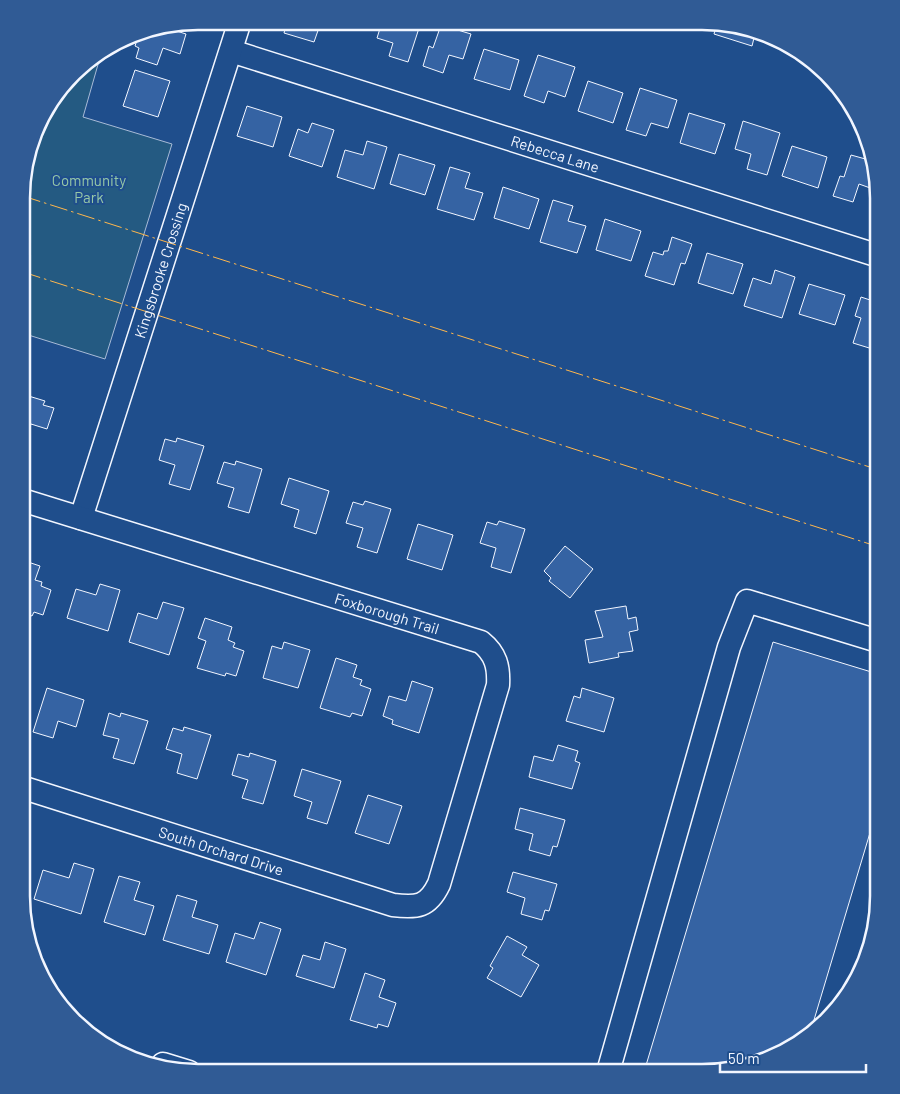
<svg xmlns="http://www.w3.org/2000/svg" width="900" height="1094" font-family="Barlow,sans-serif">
	<rect width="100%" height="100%" fill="#1f4e8c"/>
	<path fill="#245a82" stroke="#a8bbd7" d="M101,54L83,117L172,144L105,359L22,333L23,175L45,110L82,65Z"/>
	<g fill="#3563a3" stroke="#f2f6ff">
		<path d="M287,22H321L314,42L284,33Z"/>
		<path d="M382,22H421L408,62L389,56L393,43L377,38Z"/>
		<path d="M717,23H725L755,34L752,46L714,34Z"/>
		<path d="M441,25L471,34L463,59L449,55L443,73L423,66L429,46L433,48Z"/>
		<path d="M164,27L186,34L180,54L163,48L157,65L136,58L139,48L135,46L140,31Z"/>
		<path d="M484,49L519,60L510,90L474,79Z"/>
		<path d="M538,55L575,67L565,97L548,91L544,103L524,96Z"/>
		<path d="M135,70L170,81L158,117L123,106Z"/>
		<path d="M588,81L623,93L613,123L578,111Z"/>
		<path d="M640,88L677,100L668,128L651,123L646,136L626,130Z"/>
		<path d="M247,106L282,117L273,147L237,136Z"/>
		<path d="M689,113L725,124L715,154L680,143Z"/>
		<path d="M743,121L780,133L767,175L747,169L751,154L735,149Z"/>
		<path d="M312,123L334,130L322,167L289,156L298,129L308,133Z"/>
		<path d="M367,141L387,147L374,189L337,177L345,150L363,155Z"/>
		<path d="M792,146L827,157L818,188L782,176Z"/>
		<path d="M399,154L435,165L425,195L390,184Z"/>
		<path d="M851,155L869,160L875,183L873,189L859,184L853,202L833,196L840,176L844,177Z"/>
		<path d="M450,167L470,173L465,188L483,193L474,220L437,209Z"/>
		<path d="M503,187L539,199L529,229L494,218Z"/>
		<path d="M553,200L573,206L568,221L586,226L577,253L540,242Z"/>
		<path d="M605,219L641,231L631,261L596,250Z"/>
		<path d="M672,237L692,244L685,264L681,263L674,285L645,276L653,252L663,255L664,251H668Z"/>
		<path d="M707,253L743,264L733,294L698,283Z"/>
		<path d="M775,270L795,277L782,318L744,306L753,278L771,284Z"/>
		<path d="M809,284L845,295L835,325L799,314Z"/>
		<path d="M861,297L879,303L876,318H879V351L853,343L861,318L855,316Z"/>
		<path d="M22,394L45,401L43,405L54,408L47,429L31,424L25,443L22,442Z"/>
		<path d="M177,438L204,446L190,490L169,484L175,465L159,460L165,439L176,442Z"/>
		<path d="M236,461L262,469L249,513L228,507L234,488L217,483L224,462L235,465Z"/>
		<path d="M289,478L329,491L316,534L294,527L299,510L281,504Z"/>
		<path d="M365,501L391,509L377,553L357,547L363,528L346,523L353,502L363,505Z"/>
		<path d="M499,521L525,529L511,573L491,567L496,548L480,543L487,522L497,525Z"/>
		<path d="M418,524L453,535L442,570L407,559Z"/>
		<path d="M565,546L593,569L570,598L549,581L551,578L544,571Z"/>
		<path d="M22,560L40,566L35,580L42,582L41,586L51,590L43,615L34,612L32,616L22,612Z"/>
		<path d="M100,584L120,590L108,631L67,618L76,589L96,595Z"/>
		<path d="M163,602L184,608L169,655L129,642L138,613L157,619Z"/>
		<path d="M626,606L628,619L636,617L638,630L629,632L633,651L618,653L619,657L589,663L585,640L603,637L595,611Z"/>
		<path d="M205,618L232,627L228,640L235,643L233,647L244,651L236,676L226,673L225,676L197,668L206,641L198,638Z"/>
		<path d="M284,642L310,650L298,688L263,678L272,646L282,649Z"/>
		<path d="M773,642L878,674V806L811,1030L790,1049L713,1072H644Z"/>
		<path d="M336,658L357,665L353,677L362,680L360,685L371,689L362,716L352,713L350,717L320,708Z"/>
		<path d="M412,681L433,688L419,733L392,724L393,720L383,716L389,696L406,701Z"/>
		<path d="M47,688L84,700L76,727L58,721L53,738L33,732Z"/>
		<path d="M582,688L614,698L604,732L566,721L574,696L580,698Z"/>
		<path d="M109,713L120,717L121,713L148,721L134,764L113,758L119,739L103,735Z"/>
		<path d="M184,727L211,735L197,779L177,773L182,754L166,749L173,728L183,731Z"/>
		<path d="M558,745L578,751L575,761L580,763L572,789L529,777L534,756L553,761Z"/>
		<path d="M250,753L276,761L263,804L242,798L248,780L232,775L238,754L249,757Z"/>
		<path d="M302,769L341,781L327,824L307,818L312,802L294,796Z"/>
		<path d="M368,795L402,806L389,844L355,833Z"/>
		<path d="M520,808L565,820L557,847L553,846L550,856L529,850L533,834L515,829Z"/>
		<path d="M74,863L94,869L81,914L34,899L43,870L69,878Z"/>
		<path d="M513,872L557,884L549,911L545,910L542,920L521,914L525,898L507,892Z"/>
		<path d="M119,876L140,882L134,900L154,906L145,935L104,922Z"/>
		<path d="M177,895L197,901L192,917L218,925L209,954L163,940Z"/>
		<path d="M260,922L281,929L266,975L226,962L235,933L254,939Z"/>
		<path d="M507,936L527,947L522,955L539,965L521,997L487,978L493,968L490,966Z"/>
		<path d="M325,942L346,949L334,988L296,976L303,955L320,960Z"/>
		<path d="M365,973L385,980L379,997L396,1003L388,1027L378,1024L377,1028L350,1020Z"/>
	</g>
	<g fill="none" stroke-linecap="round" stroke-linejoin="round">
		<g stroke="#f2f6ff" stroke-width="25">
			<g id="minor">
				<path id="s1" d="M231,51L879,256"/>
				<path id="s2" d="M81,518L240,21"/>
				<path id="s3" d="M21,787L393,905C417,908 428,907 439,884L498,685C499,667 496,654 481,642L22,500"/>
				<path d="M163,1064L189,1072"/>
				<path d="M608,1072L729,647L747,601L878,641"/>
			</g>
		</g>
		<use href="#minor" stroke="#1f4e8c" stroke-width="22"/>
		<g stroke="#ffb74d" stroke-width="1" stroke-dasharray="18 4 2.5 4" stroke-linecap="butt">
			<path d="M23,196L879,470"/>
			<path d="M23,272L879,547"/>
		</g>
	</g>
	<g text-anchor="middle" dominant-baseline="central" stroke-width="4" stroke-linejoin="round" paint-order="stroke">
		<g font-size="15" fill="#f2f6ff" stroke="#1f4e8c">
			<text stroke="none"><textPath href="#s1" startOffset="340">Rebecca Lane</textPath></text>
			<text stroke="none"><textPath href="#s2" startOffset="260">Kingsbrooke Crossing</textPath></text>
			<text transform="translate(387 613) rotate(17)">Foxborough Trail</text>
			<text stroke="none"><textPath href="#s3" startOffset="210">South Orchard Drive</textPath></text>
		</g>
		<g font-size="15" fill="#97c8a6" stroke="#1f4e8c">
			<text x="89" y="180">Community<tspan x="89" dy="17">Park</tspan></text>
		</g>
	</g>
	<path d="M0 0H900V1094H0ZM198 30H702A168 168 0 0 1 870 198V896A168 168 0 0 1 702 1064H198A168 168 0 0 1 30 896V198A168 168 0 0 1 198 30Z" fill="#305b95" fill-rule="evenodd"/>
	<path fill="none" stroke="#f2f6ff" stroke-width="2.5" d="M198 30H702A168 168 0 0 1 870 198V896A168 168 0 0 1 702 1064H198A168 168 0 0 1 30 896V198A168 168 0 0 1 198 30Z"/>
	<path d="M720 1064v8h146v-8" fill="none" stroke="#f2f6ff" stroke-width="2.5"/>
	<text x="728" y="1064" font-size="15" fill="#f2f6ff" stroke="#1f4e8c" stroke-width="4" paint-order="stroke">50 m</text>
</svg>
